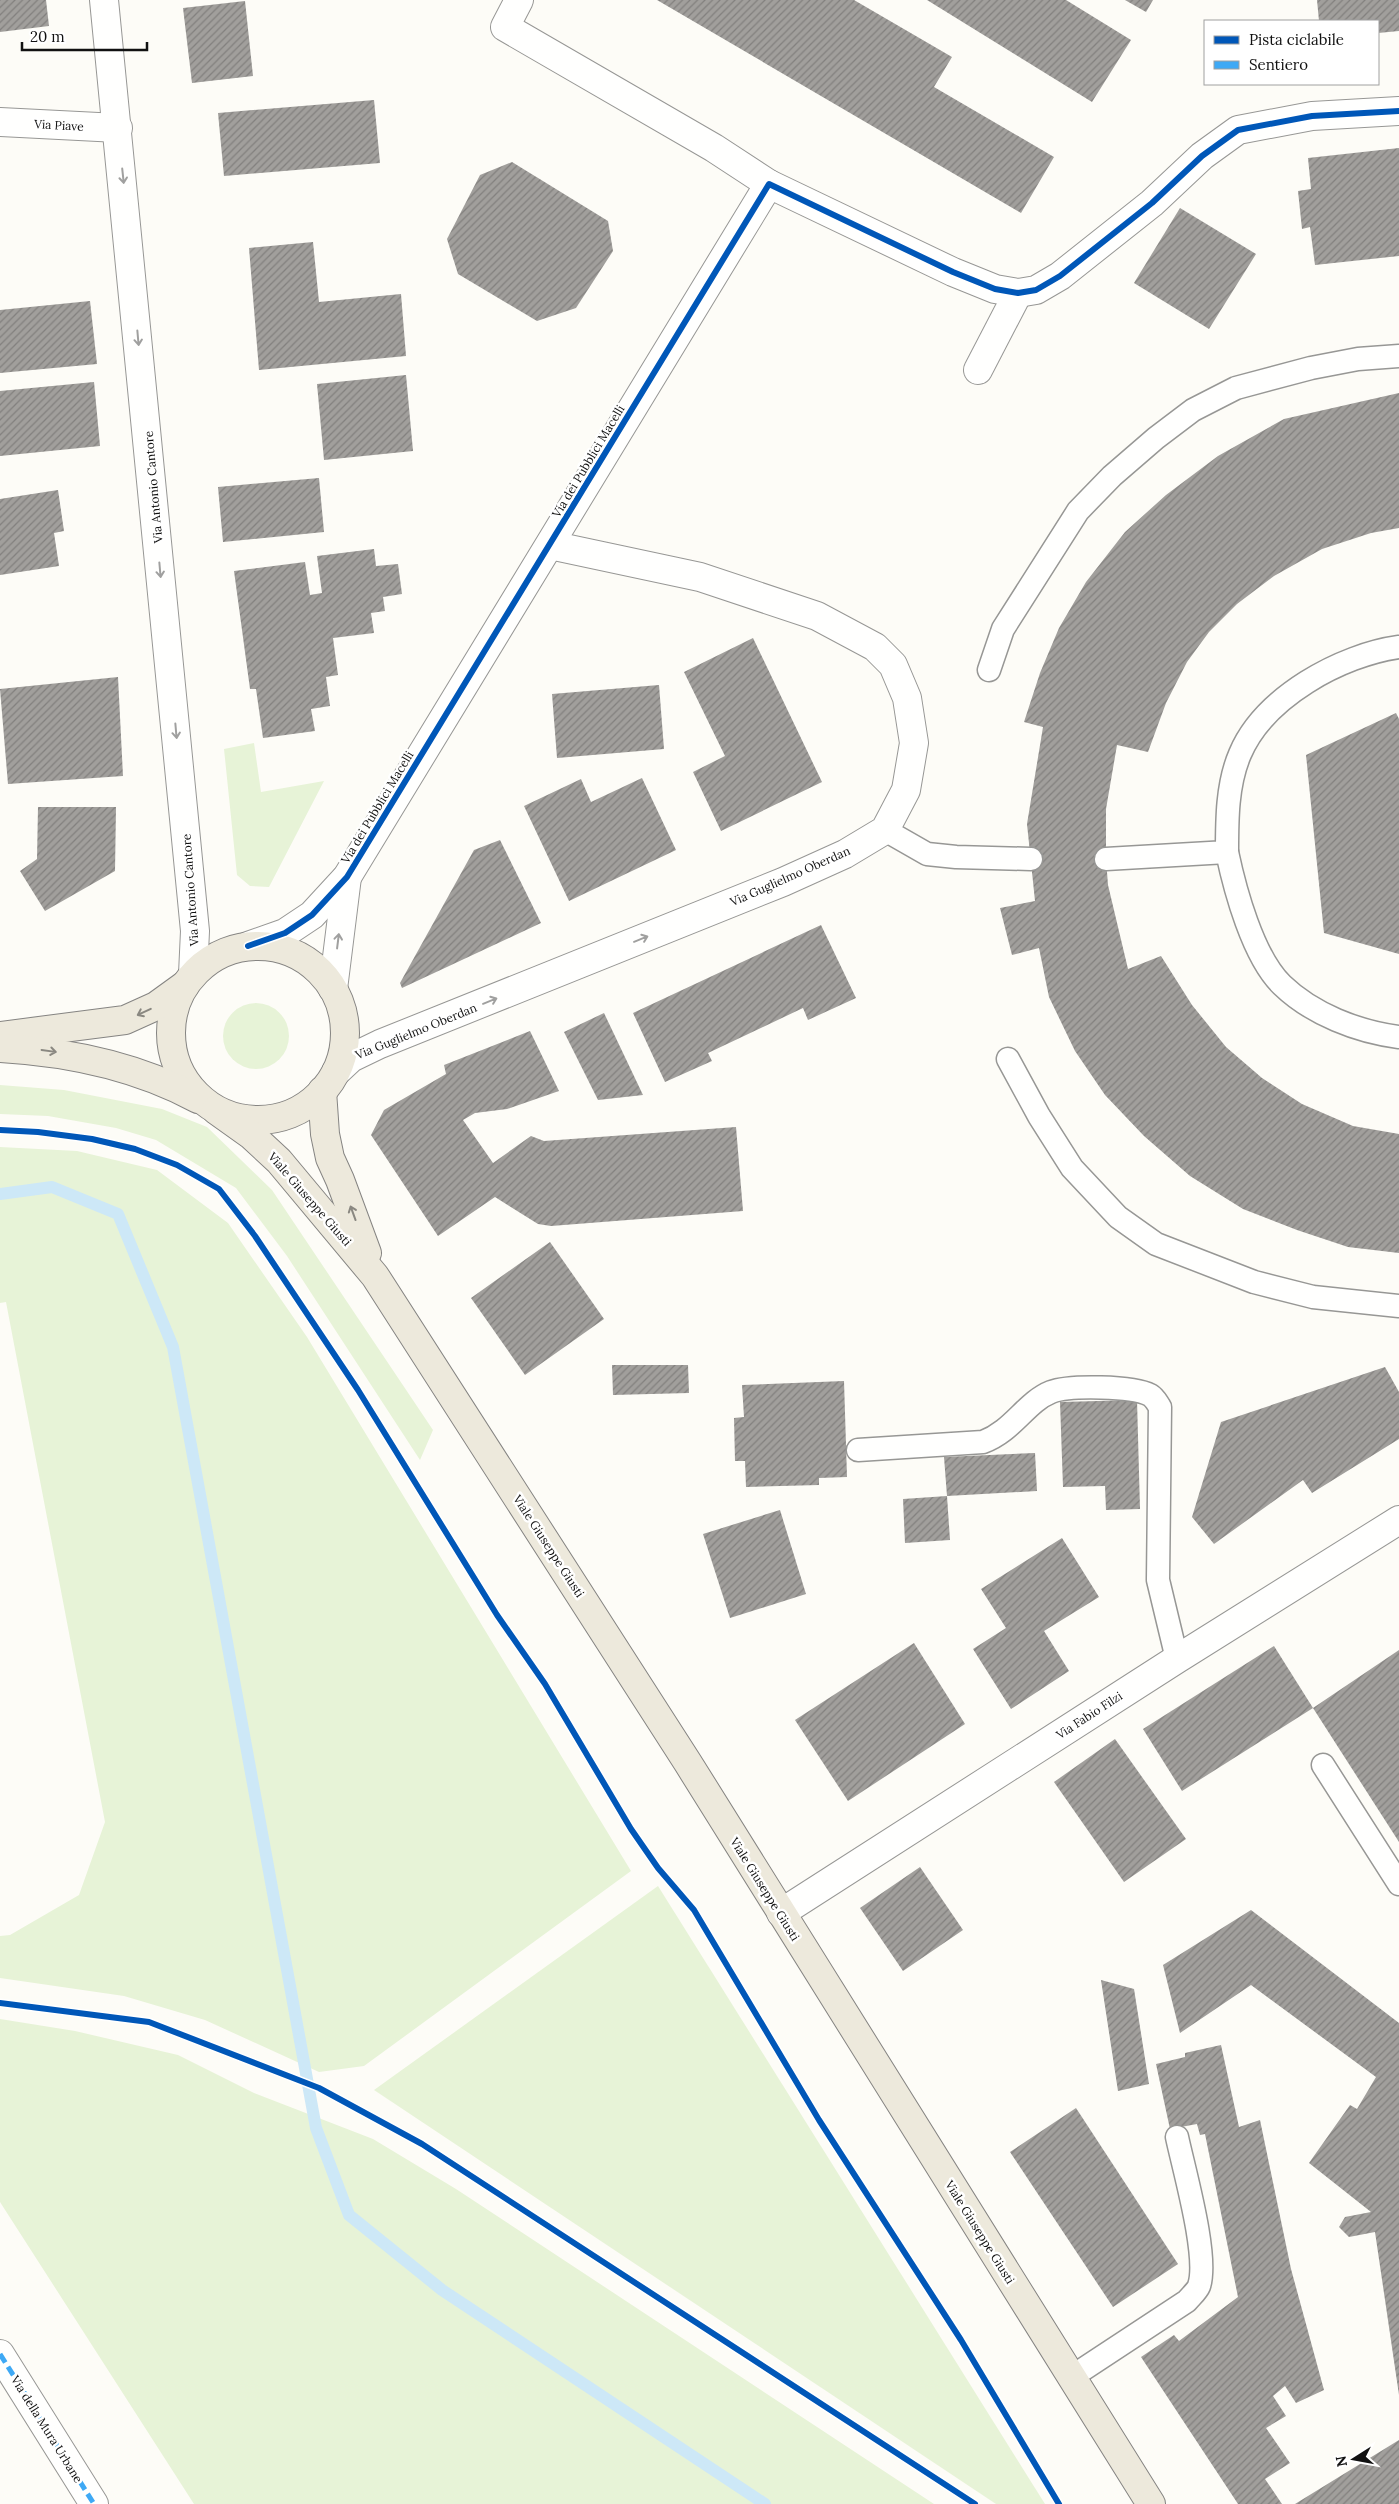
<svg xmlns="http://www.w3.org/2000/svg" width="1399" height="2504" font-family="Lora,serif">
	<defs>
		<pattern id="building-hatch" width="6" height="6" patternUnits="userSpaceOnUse" patternTransform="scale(1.25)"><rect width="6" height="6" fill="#a19f9c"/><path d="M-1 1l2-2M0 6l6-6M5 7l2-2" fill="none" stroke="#82807e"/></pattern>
	</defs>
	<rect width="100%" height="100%" fill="#fdfcf7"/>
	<g fill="#e7f3d7">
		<path d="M254,743L261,792L324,781L269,887L250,886L237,875L224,749Z"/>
		<circle cx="256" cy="1036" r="33"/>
		<path d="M0,1085L64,1090L162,1109L207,1127L272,1190L433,1430L420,1460L287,1256L236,1188L156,1140L116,1128L48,1116L0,1114Z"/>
		<path d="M0,1147L77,1151L157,1170L228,1223L307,1337L631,1871L364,2066L319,2072L205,2020L124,1996L0,1978V1936L10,1935L79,1895L105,1822L6,1302L0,1303Z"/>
		<path d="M658,1886L1045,2504H996L374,2090Z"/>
		<path d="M0,2019L75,2031L178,2055L254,2093L373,2139L456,2189L934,2504H194L0,2202Z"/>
	</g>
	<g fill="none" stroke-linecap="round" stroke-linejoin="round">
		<path stroke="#cde8f7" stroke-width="12" d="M0,1194L52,1187L118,1214L173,1347L316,2128L349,2215L442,2290L765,2504"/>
	</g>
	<g fill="url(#building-hatch)">
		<path d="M0,0H46L49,26L0,32Z"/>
		<path d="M657,0H854L952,57L934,87L1054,157L1021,213Z"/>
		<path d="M927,0H1066L1131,40L1092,102Z"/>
		<path d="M1125,0H1153L1146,12Z"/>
		<path d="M1317,0H1399V31L1378,33V21H1319Z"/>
		<path d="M245,1L253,76L192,83L183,8Z"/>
		<path d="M374,100L380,163L224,176L218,113Z"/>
		<path d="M1399,148V256L1315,265L1310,227L1302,229L1298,191L1311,189L1308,158Z"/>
		<path d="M512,162L608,221L613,251L576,308L537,321L458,274L447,239L480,175Z"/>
		<path d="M1180,208L1256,254L1209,329L1134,283Z"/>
		<path d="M313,242L319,302L401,294L406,356L259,370L249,248Z"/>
		<path d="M90,301L97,364L0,373V310Z"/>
		<path d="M406,375L413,451L324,460L317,384Z"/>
		<path d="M94,382L100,446L0,456V391Z"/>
		<path d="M1399,393V528L1371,533L1322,549L1274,576L1237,604L1209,632L1187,662L1166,703L1148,752L1117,745L1106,809V859L1108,885L1128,969L1161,956L1192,1005L1226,1047L1262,1078L1302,1104L1353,1126L1399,1134V1253L1348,1247L1297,1230L1243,1209L1190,1176L1144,1136L1105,1095L1075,1051L1049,997L1039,948L1012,955L1000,908L1035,901L1027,824L1043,727L1024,722L1040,673L1059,628L1086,582L1125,532L1166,495L1218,456L1284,419Z"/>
		<path d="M319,478L324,532L223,542L218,487Z"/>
		<path d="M58,490L64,531L54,533L59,566L0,575V499Z"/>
		<path d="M374,549L376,566L398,564L402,594L383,597L385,611L371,613L374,633L333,638L338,675L326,677L330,706L311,709L315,731L263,738L256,689H250L234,571L305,562L310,595L322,593L317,556Z"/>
		<path d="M753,638L822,782L721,831L693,772L725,756L684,672Z"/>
		<path d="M118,677L123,776L8,784L0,689Z"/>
		<path d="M659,685L664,749L557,758L552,694Z"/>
		<path d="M1396,713L1399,719V954L1324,933L1306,755Z"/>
		<path d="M642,778L676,850L569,901L524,806L581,779L591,802Z"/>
		<path d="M38,807H116L115,871L45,911L20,871L37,859Z"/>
		<path d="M500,840L541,923L402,988L400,983L474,850Z"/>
		<path d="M821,925L856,998L808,1020L803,1008L708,1053L712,1061L665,1082L633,1013Z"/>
		<path d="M604,1013L643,1095L598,1100L564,1032Z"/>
		<path d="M530,1031L559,1091L507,1109L475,1113L463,1120L493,1163L531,1136L544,1141L736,1127L743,1211L551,1226L538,1224L495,1197L438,1236L371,1135L384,1110L446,1074L444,1065Z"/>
		<path d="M550,1242L604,1319L525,1375L471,1298Z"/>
		<path d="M612,1365H688L689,1393L613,1395Z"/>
		<path d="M1385,1367L1399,1392V1439L1312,1493L1303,1480L1214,1544L1192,1517L1221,1422Z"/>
		<path d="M844,1381L847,1477L819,1478V1485L746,1487L745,1461H735L734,1418L744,1417L742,1385Z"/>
		<path d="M1137,1400L1140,1509L1106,1510L1105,1486L1063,1487L1060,1402Z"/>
		<path d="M1035,1453L1037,1491L947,1496L944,1457Z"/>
		<path d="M947,1496L950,1540L905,1543L903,1499Z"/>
		<path d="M780,1510L806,1594L730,1618L703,1534Z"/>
		<path d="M1062,1538L1099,1597L1044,1631L1069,1671L1011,1709L973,1649L1006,1628L981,1589Z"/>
		<path d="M914,1643L965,1724L848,1801L795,1720Z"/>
		<path d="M1274,1646L1313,1708L1182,1791L1143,1729Z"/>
		<path d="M1399,1650V1842L1313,1708Z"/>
		<path d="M1115,1739L1186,1839L1124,1882L1054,1782Z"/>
		<path d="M920,1867L963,1930L903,1971L860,1908Z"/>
		<path d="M1251,1910L1399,2023V2395L1375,2232L1349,2237L1339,2227L1345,2217L1371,2212L1309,2163L1350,2105L1357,2109L1376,2077L1251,1985L1180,2033L1163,1965Z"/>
		<path d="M1101,1980L1134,1989L1149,2084L1118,2091Z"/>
		<path d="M1221,2045L1239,2127L1260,2120L1291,2269L1324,2390L1296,2403L1285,2386L1273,2396L1286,2416L1266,2428L1290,2463L1265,2479L1282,2504H1238L1141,2357L1174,2335L1179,2341L1238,2297L1205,2134L1200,2135L1197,2124L1170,2129L1156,2064L1185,2057V2053Z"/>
		<path d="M1076,2108L1178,2264L1113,2307L1010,2152Z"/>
		<path d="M1399,2440V2504H1295Z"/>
	</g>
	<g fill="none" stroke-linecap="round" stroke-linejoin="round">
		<g stroke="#979795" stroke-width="25">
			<g id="lane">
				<path d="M989,670L1003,629L1078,511L1112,476L1156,438L1193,410L1236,388L1311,368L1358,359L1399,356"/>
				<path d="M885,830L927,854L956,857L1031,859"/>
				<path d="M1227,852C1235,890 1253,957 1282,985C1312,1014 1358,1032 1399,1037"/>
				<path d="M1106,859L1227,852C1227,820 1227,784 1240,754C1264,697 1341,655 1399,647"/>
				<path d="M1008,1059L1039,1116L1072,1168L1118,1217L1156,1244L1254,1282L1313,1297L1399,1306"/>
				<path d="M858,1450L983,1442C1013,1431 1026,1402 1051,1392C1069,1385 1133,1386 1150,1395C1155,1398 1157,1403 1160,1407L1158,1580L1177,1659"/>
				<path d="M1323,1765L1399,1884"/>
				<path d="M1070,2378L1187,2301C1191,2296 1197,2291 1199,2286C1209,2257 1184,2170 1177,2137"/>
			</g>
		</g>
		<g stroke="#979795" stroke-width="30">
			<g id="street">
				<path d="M104,0L195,931L193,974"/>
				<path d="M519,0L505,27L714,148L769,184"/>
				<path d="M0,122L118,128"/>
				<path d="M978,370L1018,293"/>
				<path d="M248,946L285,933L312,915L347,877L769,184L953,272L995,289L1018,293L1036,290L1060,276L1152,203L1202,156L1238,130L1312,116L1399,111"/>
				<path d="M333,989L347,877"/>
				<path d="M336,1072L351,1058L380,1044L783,882L845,854L885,830L906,790L914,743L907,698L893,665L875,647L817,616L700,577L550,545"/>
				<path d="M781,1913L1177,1659L1399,1520"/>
				<path d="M0,2354L94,2504"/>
			</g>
		</g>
		<g stroke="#858482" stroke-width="30">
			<g id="primary">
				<circle cx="258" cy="1033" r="87"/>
				<path d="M0,1036L125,1020L156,1006L185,985"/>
				<path d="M0,1048C69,1052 137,1066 198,1099"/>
				<path d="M322,1091L325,1134L330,1158L340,1180L367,1253"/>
				<path d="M216,1110L251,1135L279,1161L375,1276L688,1763L1151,2504"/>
			</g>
		</g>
		<use href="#lane" stroke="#fffffe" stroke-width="22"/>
		<use href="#street" stroke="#fffffe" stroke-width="28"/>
		<use href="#primary" stroke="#ede9dc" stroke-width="28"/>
		<path stroke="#3fa9f5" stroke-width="5" stroke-dasharray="10 5" stroke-linecap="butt" d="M0,2354L94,2504"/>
		<g stroke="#fff" stroke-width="9">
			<g id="cycleway">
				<path d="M248,946L285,933L312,915L347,877L769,184L953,272L995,289L1018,293L1036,290L1060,276L1152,203L1202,156L1238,130L1312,116L1399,111"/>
				<path d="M0,1130L38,1132L92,1139L135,1149L177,1165L219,1189L255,1236L358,1390L497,1615L545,1684L631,1829L658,1868L694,1910L819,2120L961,2340L1059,2504"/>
				<path d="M0,2003L149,2022L319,2088L422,2144L975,2504"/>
			</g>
		</g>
		<use href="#cycleway" stroke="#0057b8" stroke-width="6"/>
	</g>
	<defs><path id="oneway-shaft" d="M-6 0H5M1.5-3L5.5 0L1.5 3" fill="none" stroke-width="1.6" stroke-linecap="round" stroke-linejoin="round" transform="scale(1.25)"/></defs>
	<g stroke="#a0a09f">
		<use href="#oneway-shaft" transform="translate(123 176) rotate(84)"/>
		<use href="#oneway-shaft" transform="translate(138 338) rotate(85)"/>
		<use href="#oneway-shaft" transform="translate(160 570) rotate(85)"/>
		<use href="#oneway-shaft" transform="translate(176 731) rotate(85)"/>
		<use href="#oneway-shaft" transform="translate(641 939) rotate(-22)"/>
		<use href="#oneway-shaft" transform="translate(338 941) rotate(-83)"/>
		<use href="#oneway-shaft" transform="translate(490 1001) rotate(-22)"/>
	</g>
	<g stroke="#8a8881">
		<use href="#oneway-shaft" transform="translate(144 1012) rotate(155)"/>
		<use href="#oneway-shaft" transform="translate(49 1051) rotate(8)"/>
		<use href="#oneway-shaft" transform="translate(353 1213) rotate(-110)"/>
	</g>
	<g text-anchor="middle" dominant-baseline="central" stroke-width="5" stroke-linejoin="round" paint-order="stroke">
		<g font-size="12" fill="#111" stroke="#fff">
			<text transform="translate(59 125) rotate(3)">Via Piave</text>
			<text transform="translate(588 461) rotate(-59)">Via dei Pubblici Macelli</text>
			<text transform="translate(153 487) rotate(-95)">Via Antonio Cantore</text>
			<text transform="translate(377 807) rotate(-59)">Via dei Pubblici Macelli</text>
			<text transform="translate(790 876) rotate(-24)">Via Guglielmo Oberdan</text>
			<text transform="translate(190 890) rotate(-94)">Via Antonio Cantore</text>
			<text transform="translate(416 1031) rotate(-22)">Via Guglielmo Oberdan</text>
			<text transform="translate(310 1199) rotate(49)">Viale Giuseppe Giusti</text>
			<text transform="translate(549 1546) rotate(57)">Viale Giuseppe Giusti</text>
			<text transform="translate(1089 1715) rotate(-33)">Via Fabio Filzi</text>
			<text transform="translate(765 1889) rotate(58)">Viale Giuseppe Giusti</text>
			<text transform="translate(980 2232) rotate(58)">Viale Giuseppe Giusti</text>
			<text transform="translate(47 2429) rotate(58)">Via della Mura Urbane</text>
		</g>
	</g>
	<rect x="1204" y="20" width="175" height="65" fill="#ffffff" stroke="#a0a0a0"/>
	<rect x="1214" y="36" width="25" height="8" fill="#0057b8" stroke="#a0a0a0"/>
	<text x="1249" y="45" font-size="15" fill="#111111">Pista ciclabile</text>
	<rect x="1214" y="61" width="25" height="8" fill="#3fa9f5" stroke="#a0a0a0"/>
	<text x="1249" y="70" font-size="15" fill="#111111">Sentiero</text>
	<g transform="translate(1354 2459) rotate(259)" stroke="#ffffff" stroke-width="4" paint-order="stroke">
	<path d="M0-4L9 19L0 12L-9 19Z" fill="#111111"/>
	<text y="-8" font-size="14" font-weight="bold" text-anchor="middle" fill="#111111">N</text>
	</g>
	<path d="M22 42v8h125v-8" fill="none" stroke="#111111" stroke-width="2.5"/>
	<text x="30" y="42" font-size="15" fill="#111111" stroke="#ffffff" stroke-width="4" paint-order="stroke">20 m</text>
</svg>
